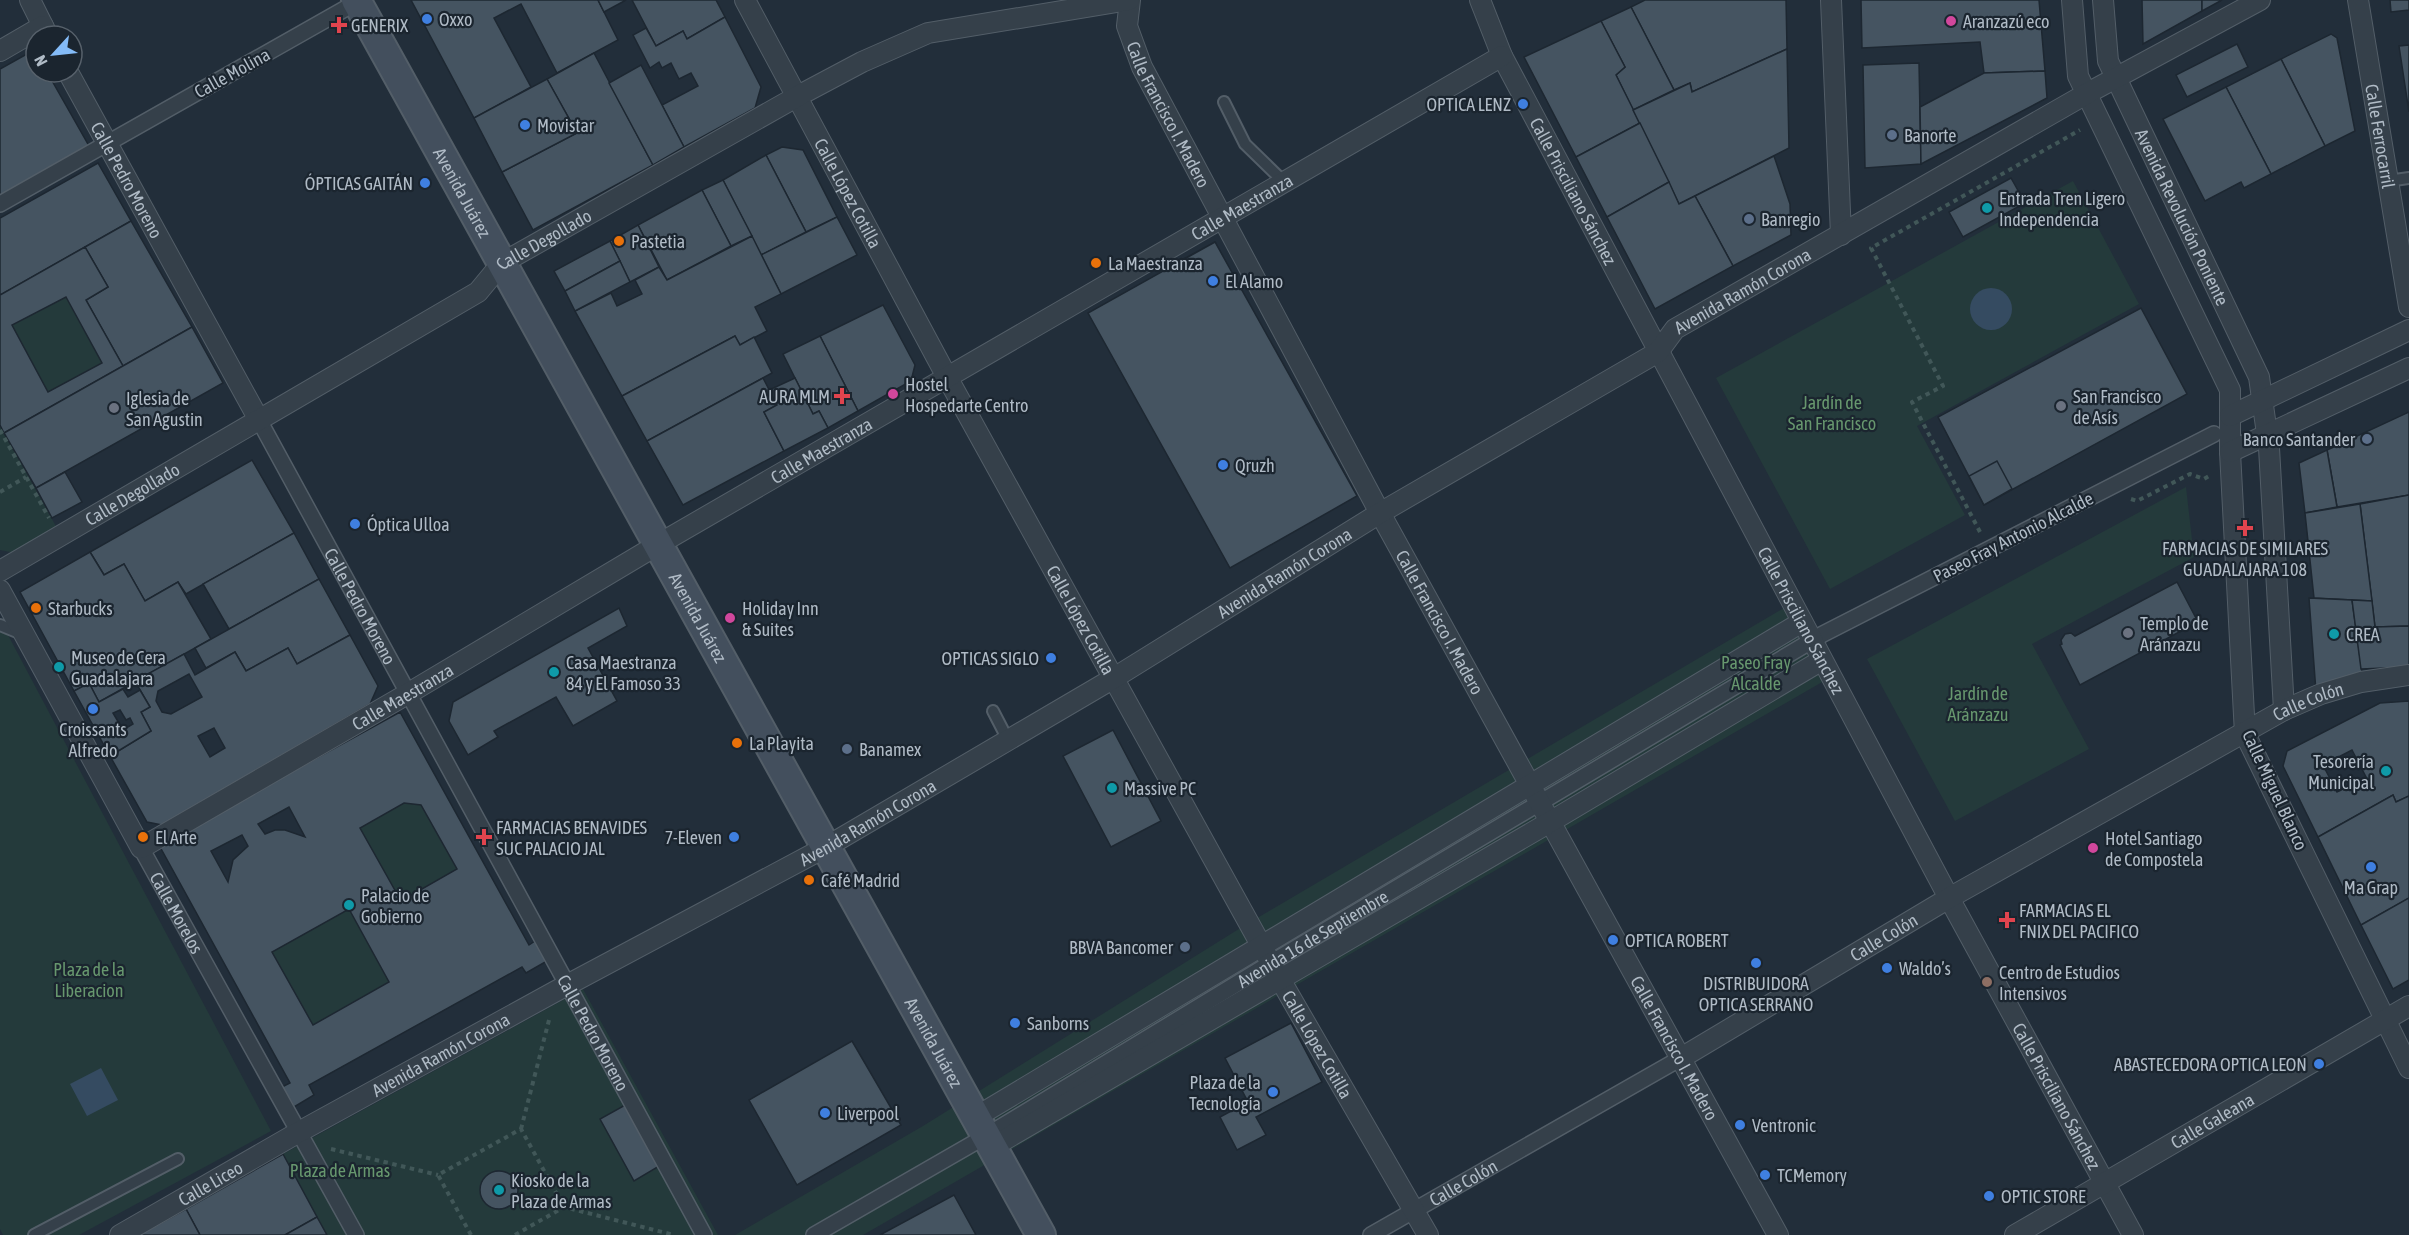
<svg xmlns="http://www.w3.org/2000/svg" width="2409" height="1235" font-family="'Asap Condensed',sans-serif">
	<rect width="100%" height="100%" fill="#222e3a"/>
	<g fill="#243a3b" fill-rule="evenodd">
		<path d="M2073,181L2139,304L1917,426L1965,515L1830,589L1716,378Z"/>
		<path d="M66,297L102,363L48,392L12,325Z"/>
		<path d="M0,425L58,530L15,553L0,550Z"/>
		<path d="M2186,487L2194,557L2032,644L2089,749L1955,821L1867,659Z"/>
		<path d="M1784,608L1824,681L863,1235H735L923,1126L1242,927Z"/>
		<path d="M0,620L271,1131L79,1235H3L0,1229Z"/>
		<path d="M404,803L421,805L457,869L401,901L360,828Z"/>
		<path d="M349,909L389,982L313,1025L272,952Z"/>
		<path d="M583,989L718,1235H327L283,1154ZM497,1170L512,1174L519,1187L515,1202L501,1210L486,1205L480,1192L483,1178Z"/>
	</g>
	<g fill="#354b61">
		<circle cx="1991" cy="309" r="21"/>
		<path d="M101,1068L118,1100L87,1116L70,1084Z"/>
	</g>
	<g fill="#455461" stroke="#1d2731" stroke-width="1.5" fill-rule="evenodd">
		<path d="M411,0H598L618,40L557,73L521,4L494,18L531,87L474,118Z"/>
		<path d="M598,0H626L604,12Z"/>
		<path d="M632,0H716L725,17L687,39L683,31L656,46Z"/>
		<path d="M1645,0H1786L1787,49L1692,92L1690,83L1674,90L1631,7Z"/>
		<path d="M1861,0H2039L2045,71L1984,73L1980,42L1862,48Z"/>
		<path d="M2142,0H2202V11L2143,44Z"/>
		<path d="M2202,0H2222L2202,11Z"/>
		<path d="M2390,0H2409V10L2391,12Z"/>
		<path d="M1631,7L1674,90L1633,110L1616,75L1625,67L1601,21Z"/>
		<path d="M725,17L761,87L755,108L684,147L662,105L698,86L691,73L679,79L671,63L662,68L659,62L650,68L633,35L646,28L656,46L683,31L687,39Z"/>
		<path d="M1601,21L1625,67L1616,75L1640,123L1576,157L1524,57Z"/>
		<path d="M2331,34L2337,38L2355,131L2325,146L2281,59Z"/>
		<path d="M2237,44L2248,67L2187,97L2176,75Z"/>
		<path d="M2409,45V112L2399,46Z"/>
		<path d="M1787,49L1789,148L1679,204L1633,110L1690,83L1692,92Z"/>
		<path d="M34,50L36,72H47L89,146L0,197V69Z"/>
		<path d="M594,53L653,165L533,230L502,172L577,133L547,79Z"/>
		<path d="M2281,59L2325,146L2271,174L2226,87Z"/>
		<path d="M1919,63L1921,164L1865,168L1863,65Z"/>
		<path d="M641,65L684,147L653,165L609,83Z"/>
		<path d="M2045,71L2047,98L1921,164L1920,107L1984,73Z"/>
		<path d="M547,79L577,133L502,172L474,118Z"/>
		<path d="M2226,87L2271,174L2244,188L2241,182L2205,201L2163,119Z"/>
		<path d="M1640,123L1669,182L1607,217L1576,157Z"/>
		<path d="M782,147L803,150L837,217L806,232L766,155Z"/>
		<path d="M766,155L806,232L761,255L723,180Z"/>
		<path d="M1774,156L1790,204L1791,235L1733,266L1695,196Z"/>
		<path d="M98,163L131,221L0,295V218Z"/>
		<path d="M2011,178L2025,203L1963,237L1949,212Z"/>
		<path d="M723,180L752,236L731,246L702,190Z"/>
		<path d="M1669,182L1679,204L1695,196L1733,266L1655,309L1607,217Z"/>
		<path d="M702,190L731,246L667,280L638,225Z"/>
		<path d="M837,217L857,255L781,294L761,255Z"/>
		<path d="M131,221L192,327L123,366L86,300L108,287L85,247Z"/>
		<path d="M638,225L659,267L630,282L610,241Z"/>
		<path d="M752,236L781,294L755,307L767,331L740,345L735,336L622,396L575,311L611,293L617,306L642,294L635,280L659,267L667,280Z"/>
		<path d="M610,241L620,261L565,291L554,271Z"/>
		<path d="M1215,242L1246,300L1210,320L1180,261Z"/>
		<path d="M1215,242L1357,496L1230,568L1088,313Z"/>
		<path d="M85,247L108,287L86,300L123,366L4,433L0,425V295ZM66,297L102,363L48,392L12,325Z"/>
		<path d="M620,261L630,282L575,311L565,291Z"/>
		<path d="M883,305L915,365L911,381L858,411L820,336Z"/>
		<path d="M2141,308L2187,394L1984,505L1938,417Z"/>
		<path d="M192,327L223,383L36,488L4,433Z"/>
		<path d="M735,336L740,345L754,337L772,373L647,441L622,396Z"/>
		<path d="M820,336L858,411L828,428L819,411L813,414L783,354Z"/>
		<path d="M763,378L777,405L764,412L784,451L683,505L647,441Z"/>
		<path d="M795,378L813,414L819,411L828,428L784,451L764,412L777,405L769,390Z"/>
		<path d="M2409,412V495L2337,507L2327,450Z"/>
		<path d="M2327,450L2337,507L2305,513L2299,463Z"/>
		<path d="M252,460L294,533L186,594L178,582L145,601L124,564L104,575L90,552Z"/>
		<path d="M1997,461L2012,489L1984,505L1969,476Z"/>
		<path d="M65,472L82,502L52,518L36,488Z"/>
		<path d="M2409,495V626L2375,627L2360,504Z"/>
		<path d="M2360,504L2372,601L2314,598L2305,513Z"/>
		<path d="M294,533L319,579L229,629L203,584Z"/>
		<path d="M90,552L104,575L124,564L145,601L178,582L211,639L99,702L89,683L74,691L20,592Z"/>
		<path d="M319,579L350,635L297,664L288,648L246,671L235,652L206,668L195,648Z"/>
		<path d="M2177,582L2198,622L2080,685L2060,645L2062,644L2061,640L2065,634L2071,633L2075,636Z"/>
		<path d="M2309,598L2352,600L2363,679L2316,692Z"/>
		<path d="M2352,600L2372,601L2375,627L2409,626V667L2361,669Z"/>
		<path d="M619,608L627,626L588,648L617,701L573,726L556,697L494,731L498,737L468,755L449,721L453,702Z"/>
		<path d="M350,635L378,686L370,704L162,825L147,822L110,756L151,731L141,712L150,707L135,681L184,654L195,675L235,652L246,671L288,648L297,664ZM189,674L202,697L171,714L162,712L156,701L158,691ZM214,728L225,748L210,757L198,736Z"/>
		<path d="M89,683L99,702L123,689L128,697L140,690L150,707L141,712L151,731L110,756L74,691ZM120,710L126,720L130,718L133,724L123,730L113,713Z"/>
		<path d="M2409,701V796L2396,802L2393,795L2318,837L2283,766L2287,751L2380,703ZM2352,750L2366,777L2337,792L2323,765Z"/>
		<path d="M400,712L529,945L535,941L547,961L526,973L522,967L309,1085L314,1095L294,1107L282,1087L290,1083L159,845ZM404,803L421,805L457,869L401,901L360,828ZM289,807L305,837L285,830H275L265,834L258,824ZM242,835L248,846L233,860L228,882L211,851ZM349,909L389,982L313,1025L272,952Z"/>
		<path d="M1113,730L1161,821L1111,847L1063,756Z"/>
		<path d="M2393,795L2396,802L2409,796V898L2361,925L2318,837Z"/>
		<path d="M2409,898V980L2393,989L2361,925Z"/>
		<path d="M1291,1023L1322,1082L1256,1117L1266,1135L1237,1150L1220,1117L1248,1102L1225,1058Z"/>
		<path d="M852,1041L901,1125L797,1185L749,1100Z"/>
		<path d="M627,1104L661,1165L634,1181L600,1119Z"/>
		<path d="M283,1154L317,1217L285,1235H200L186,1209Z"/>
		<circle cx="499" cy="1190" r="19"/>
		<path d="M954,1195L976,1235H880Z"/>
		<path d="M186,1209L200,1235H139Z"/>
		<path d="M317,1217L327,1235H285Z"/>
	</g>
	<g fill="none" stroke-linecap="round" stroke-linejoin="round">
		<g stroke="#535e68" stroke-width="14">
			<g id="service">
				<path d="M1224,102L1245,144L1284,182"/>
				<path d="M2388,181L2409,178"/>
				<path d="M0,625L22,634"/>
				<path d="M993,711L1008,740"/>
				<path d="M34,1235L178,1159"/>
			</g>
		</g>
		<g stroke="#535e68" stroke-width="18">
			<g id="pedestrian">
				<path d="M0,204L357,2"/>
				<path id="s1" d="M259,420L704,1235"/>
				<path id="s2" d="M141,848L356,1235"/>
				<path id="s3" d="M814,1235L986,1136L1271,963L1823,634L2214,434"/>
				<path id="s4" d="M1371,1235L1681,1058"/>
			</g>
		</g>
		<g stroke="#535e68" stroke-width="22">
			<g id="minor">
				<path d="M30,0L48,36"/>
				<path id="s5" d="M745,0L947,377L1277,974L1428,1235"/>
				<path id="s6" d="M1130,0L1127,26L1142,67L1380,513L1778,1235"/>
				<path id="s7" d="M1480,0L1502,56L1949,898L2133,1235"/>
				<path d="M1831,0L1841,235"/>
				<path d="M2072,0L2078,76L2230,390V452L2245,734L2409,1068"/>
				<path id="s8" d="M2103,0L2108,61L2259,377L2269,448L2284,710"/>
				<path id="s9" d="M2358,0L2409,307"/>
				<path d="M0,51L43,26"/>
				<path id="s10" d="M68,72L259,420"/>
				<path d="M2230,416L2409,330"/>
				<path d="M2230,452L2409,368"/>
				<path id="s11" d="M0,571L478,292L502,263L798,96L862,62L928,33L1129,0"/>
				<path id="s12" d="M0,590L141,848L409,693L659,544L1502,56"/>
				<path id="s13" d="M1681,1058L1949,898L2284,710L2321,694L2361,682L2409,675"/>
				<path d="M976,1117L1802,622"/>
				<path d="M992,1147L1550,822L1822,660"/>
				<path id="s14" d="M120,1235L299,1132L556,991L826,847L1114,678L1380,513L1658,352L1675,329L2086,94L2260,0"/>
				<path id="s15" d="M2015,1235L2409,1006"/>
			</g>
		</g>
		<g stroke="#535e68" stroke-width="32">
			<g id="secondary">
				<path id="s16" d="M356,0L1041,1235"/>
			</g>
		</g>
		<g stroke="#415758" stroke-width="4" stroke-dasharray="4.5 4.5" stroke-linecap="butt">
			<path d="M0,430L49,518"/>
			<path d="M0,492L26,477"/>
			<path d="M2131,499L2137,501L2190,474L2204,479L2211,475"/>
			<path d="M1980,532L1912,402L1943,386L1871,248L2080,130"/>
			<path d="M521,1129L549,1020"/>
			<path d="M331,1149L438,1175"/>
			<path d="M471,1235L438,1175L521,1129L564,1207"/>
			<path d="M515,1235L564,1207L674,1235"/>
		</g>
		<use href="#service" stroke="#35404a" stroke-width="10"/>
		<use href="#pedestrian" stroke="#35404a" stroke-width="15"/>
		<use href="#minor" stroke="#35404a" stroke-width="20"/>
		<use href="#secondary" stroke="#434f5d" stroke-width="28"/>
	</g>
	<g fill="#3f7fe0" stroke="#1b252f" stroke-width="2">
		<circle cx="427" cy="19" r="6"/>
		<circle cx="1523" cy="104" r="6"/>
		<circle cx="525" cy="125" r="6"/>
		<circle cx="425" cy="183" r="6"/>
		<circle cx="1213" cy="281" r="6"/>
		<circle cx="1223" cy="465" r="6"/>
		<circle cx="355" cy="524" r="6"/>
		<circle cx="1051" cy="658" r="6"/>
		<circle cx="93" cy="709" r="6"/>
		<circle cx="734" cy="837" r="6"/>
		<circle cx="2371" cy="867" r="6"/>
		<circle cx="1613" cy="940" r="6"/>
		<circle cx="1756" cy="963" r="6"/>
		<circle cx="1887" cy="968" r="6"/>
		<circle cx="1015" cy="1023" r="6"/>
		<circle cx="2319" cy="1064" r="6"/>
		<circle cx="1273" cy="1092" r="6"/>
		<circle cx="825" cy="1113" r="6"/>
		<circle cx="1740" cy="1125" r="6"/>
		<circle cx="1765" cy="1175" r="6"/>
		<circle cx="1989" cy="1196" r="6"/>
	</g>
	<g fill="#d1479c" stroke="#1b252f" stroke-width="2">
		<circle cx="1951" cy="21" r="6"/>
		<circle cx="893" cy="394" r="6"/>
		<circle cx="730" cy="618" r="6"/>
		<circle cx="2093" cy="848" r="6"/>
	</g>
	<g fill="#e0444e" stroke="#1b252f" stroke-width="2">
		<path d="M336 16h6v6h6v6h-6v6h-6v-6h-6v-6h6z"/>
		<path d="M839 387h6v6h6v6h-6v6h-6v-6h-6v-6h6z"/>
		<path d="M2242 519h6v6h6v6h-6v6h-6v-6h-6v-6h6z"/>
		<path d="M481 828h6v6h6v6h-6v6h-6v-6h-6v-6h6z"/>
		<path d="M2004 911h6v6h6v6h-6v6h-6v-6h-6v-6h6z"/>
	</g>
	<g fill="#5c6f8a" stroke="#1b252f" stroke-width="2">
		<circle cx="1892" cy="135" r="6"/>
		<circle cx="1749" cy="219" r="6"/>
		<circle cx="2367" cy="439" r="6"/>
		<circle cx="847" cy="749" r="6"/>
		<circle cx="1185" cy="947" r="6"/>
	</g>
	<g fill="#0f9aa8" stroke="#1b252f" stroke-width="2">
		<circle cx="1987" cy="208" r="6"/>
		<circle cx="2334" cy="634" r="6"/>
		<circle cx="59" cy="667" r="6"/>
		<circle cx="554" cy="672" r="6"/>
		<circle cx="2386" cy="771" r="6"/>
		<circle cx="1112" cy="788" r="6"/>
		<circle cx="349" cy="905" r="6"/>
		<circle cx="499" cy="1190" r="6"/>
	</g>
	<g fill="#e8710a" stroke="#1b252f" stroke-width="2">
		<circle cx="619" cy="241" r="6"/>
		<circle cx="1096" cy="263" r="6"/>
		<circle cx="36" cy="608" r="6"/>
		<circle cx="737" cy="743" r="6"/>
		<circle cx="143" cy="837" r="6"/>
		<circle cx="809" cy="880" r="6"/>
	</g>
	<g fill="#6b7280" stroke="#1b252f" stroke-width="2">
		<circle cx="2061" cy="406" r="6"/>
		<circle cx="114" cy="408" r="6"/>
		<circle cx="2128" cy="633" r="6"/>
	</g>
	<circle fill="#8d6e63" stroke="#1b252f" stroke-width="2" cx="1987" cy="982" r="6"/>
	<g text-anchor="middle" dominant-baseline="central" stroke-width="4.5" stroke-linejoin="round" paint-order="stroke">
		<g font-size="18" fill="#b0bbc6" stroke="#1b252f" text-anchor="start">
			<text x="439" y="19">Oxxo</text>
			<text x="1963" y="21">Aranzazú eco</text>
			<text x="351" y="25">GENERIX</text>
			<text x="1511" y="104" text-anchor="end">OPTICA LENZ</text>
			<text x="537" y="125">Movistar</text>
			<text x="1904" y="135">Banorte</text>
			<text x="413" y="183" text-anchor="end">ÓPTICAS GAITÁN</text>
			<text x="1999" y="198">Entrada Tren Ligero<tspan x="1999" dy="21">Independencia</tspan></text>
			<text x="1761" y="219">Banregio</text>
			<text x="631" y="241">Pastetia</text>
			<text x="1108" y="263">La Maestranza</text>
			<text x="1225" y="281">El Alamo</text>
			<text x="905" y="384">Hostel<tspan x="905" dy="21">Hospedarte Centro</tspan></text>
			<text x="830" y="396" text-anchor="end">AURA MLM</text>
			<text x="2073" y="396">San Francisco<tspan x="2073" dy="21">de Asís</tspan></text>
			<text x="126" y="398">Iglesia de<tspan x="126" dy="21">San Agustin</tspan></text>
			<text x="2355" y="439" text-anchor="end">Banco Santander</text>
			<text x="1235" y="465">Qruzh</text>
			<text x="367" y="524">Óptica Ulloa</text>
			<text x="2245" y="548" text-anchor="middle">FARMACIAS DE SIMILARES<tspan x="2245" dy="21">GUADALAJARA 108</tspan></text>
			<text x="48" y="608">Starbucks</text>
			<text x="742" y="608">Holiday Inn<tspan x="742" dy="21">&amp; Suites</tspan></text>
			<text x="2140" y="623">Templo de<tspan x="2140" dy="21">Aránzazu</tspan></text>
			<text x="2346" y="634">CREA</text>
			<text x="71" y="657">Museo de Cera<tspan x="71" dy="21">Guadalajara</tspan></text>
			<text x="1039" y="658" text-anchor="end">OPTICAS SIGLO</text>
			<text x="566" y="662">Casa Maestranza<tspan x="566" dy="21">84 y El Famoso 33</tspan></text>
			<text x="93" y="729" text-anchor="middle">Croissants<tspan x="93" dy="21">Alfredo</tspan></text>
			<text x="749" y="743">La Playita</text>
			<text x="859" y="749">Banamex</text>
			<text x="2374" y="761" text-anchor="end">Tesorería<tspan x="2374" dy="21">Municipal</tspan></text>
			<text x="1124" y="788">Massive PC</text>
			<text x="496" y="827">FARMACIAS BENAVIDES<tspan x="496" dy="21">SUC PALACIO JAL</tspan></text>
			<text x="155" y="837">El Arte</text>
			<text x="722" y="837" text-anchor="end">7-Eleven</text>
			<text x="2105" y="838">Hotel Santiago<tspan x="2105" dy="21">de Compostela</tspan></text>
			<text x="821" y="880">Café Madrid</text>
			<text x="2371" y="887" text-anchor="middle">Ma Grap</text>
			<text x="361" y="895">Palacio de<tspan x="361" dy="21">Gobierno</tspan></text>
			<text x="2019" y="910">FARMACIAS EL<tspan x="2019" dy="21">FNIX DEL PACIFICO</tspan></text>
			<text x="1625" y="940">OPTICA ROBERT</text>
			<text x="1173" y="947" text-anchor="end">BBVA Bancomer</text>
			<text x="1899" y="968">Waldo’s</text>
			<text x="1999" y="972">Centro de Estudios<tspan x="1999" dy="21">Intensivos</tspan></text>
			<text x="1756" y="983" text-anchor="middle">DISTRIBUIDORA<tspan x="1756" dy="21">OPTICA SERRANO</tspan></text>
			<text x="1027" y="1023">Sanborns</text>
			<text x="2307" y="1064" text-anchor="end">ABASTECEDORA OPTICA LEON</text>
			<text x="1261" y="1082" text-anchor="end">Plaza de la<tspan x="1261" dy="21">Tecnología</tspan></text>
			<text x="837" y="1113">Liverpool</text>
			<text x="1752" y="1125">Ventronic</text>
			<text x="1777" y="1175">TCMemory</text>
			<text x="511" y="1180">Kiosko de la<tspan x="511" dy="21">Plaza de Armas</tspan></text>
			<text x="2001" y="1196">OPTIC STORE</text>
		</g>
		<g font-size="18" fill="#b0bbc6" stroke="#1b252f">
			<text transform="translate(232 73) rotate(-29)">Calle Molina</text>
			<text stroke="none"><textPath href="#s6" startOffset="124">Calle Francisco I. Madero</textPath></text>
			<text stroke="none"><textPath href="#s9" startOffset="138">Calle Ferrocarril</textPath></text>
			<text stroke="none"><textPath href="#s10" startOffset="123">Calle Pedro Moreno</textPath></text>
			<text stroke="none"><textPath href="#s7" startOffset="213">Calle Prisciliano Sánchez</textPath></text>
			<text stroke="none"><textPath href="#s16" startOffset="220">Avenida Juárez</textPath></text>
			<text stroke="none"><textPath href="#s5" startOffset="219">Calle López Cotilla</textPath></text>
			<text stroke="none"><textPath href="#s12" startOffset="1568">Calle Maestranza</textPath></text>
			<text stroke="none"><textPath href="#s8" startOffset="234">Avenida Revolución Poniente</textPath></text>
			<text stroke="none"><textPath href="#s11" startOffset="639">Calle Degollado</textPath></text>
			<text stroke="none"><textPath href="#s14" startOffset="1880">Avenida Ramón Corona</textPath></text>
			<text stroke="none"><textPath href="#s12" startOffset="1082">Calle Maestranza</textPath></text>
			<text stroke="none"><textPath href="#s11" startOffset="153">Calle Degollado</textPath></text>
			<text transform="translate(2013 537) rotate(-27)">Paseo Fray Antonio Alcalde</text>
			<text stroke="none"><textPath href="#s14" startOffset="1340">Avenida Ramón Corona</textPath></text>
			<text stroke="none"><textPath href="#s1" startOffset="212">Calle Pedro Moreno</textPath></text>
			<text stroke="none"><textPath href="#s16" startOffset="706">Avenida Juárez</textPath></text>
			<text stroke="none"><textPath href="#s5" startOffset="705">Calle López Cotilla</textPath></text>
			<text stroke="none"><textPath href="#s7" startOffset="699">Calle Prisciliano Sánchez</textPath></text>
			<text stroke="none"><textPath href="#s6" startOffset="700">Calle Francisco I. Madero</textPath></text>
			<text stroke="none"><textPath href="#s12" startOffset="596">Calle Maestranza</textPath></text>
			<text stroke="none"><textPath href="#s13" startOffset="722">Calle Colón</textPath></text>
			<text transform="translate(2275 790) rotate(65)">Calle Miguel Blanco</text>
			<text stroke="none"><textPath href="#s14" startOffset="854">Avenida Ramón Corona</textPath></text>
			<text stroke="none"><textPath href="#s2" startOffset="74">Calle Morelos</textPath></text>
			<text stroke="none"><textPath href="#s3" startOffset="580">Avenida 16 de Septiembre</textPath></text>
			<text stroke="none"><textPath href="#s13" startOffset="236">Calle Colón</textPath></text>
			<text stroke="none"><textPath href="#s1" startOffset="698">Calle Pedro Moreno</textPath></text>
			<text stroke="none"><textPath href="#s16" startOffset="1192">Avenida Juárez</textPath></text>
			<text stroke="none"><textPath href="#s5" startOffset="1191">Calle López Cotilla</textPath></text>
			<text stroke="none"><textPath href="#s6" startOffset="1186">Calle Francisco I. Madero</textPath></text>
			<text stroke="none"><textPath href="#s14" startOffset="368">Avenida Ramón Corona</textPath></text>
			<text stroke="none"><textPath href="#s7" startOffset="1239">Calle Prisciliano Sánchez</textPath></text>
			<text stroke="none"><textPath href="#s15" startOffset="228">Calle Galeana</textPath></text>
			<text stroke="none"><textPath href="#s4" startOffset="106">Calle Colón</textPath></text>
			<text stroke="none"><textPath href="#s14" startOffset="104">Calle Liceo</textPath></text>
		</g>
		<g font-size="18" fill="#67976e" stroke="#1b252f">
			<text x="1832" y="402">Jardín de<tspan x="1832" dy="21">San Francisco</tspan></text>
			<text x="1756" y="662">Paseo Fray<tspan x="1756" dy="21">Alcalde</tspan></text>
			<text x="1978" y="693">Jardín de<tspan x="1978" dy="21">Aránzazu</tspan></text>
			<text x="89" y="969">Plaza de la<tspan x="89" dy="21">Liberacion</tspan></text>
			<text x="340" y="1170">Plaza de Armas</text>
		</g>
	</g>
	<g transform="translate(54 54) rotate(243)"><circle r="28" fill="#1b252f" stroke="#57616b" stroke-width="1.5"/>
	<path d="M0-4.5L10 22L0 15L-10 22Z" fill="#84bbf7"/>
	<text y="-9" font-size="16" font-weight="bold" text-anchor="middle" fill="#b0bbc6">N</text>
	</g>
</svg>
